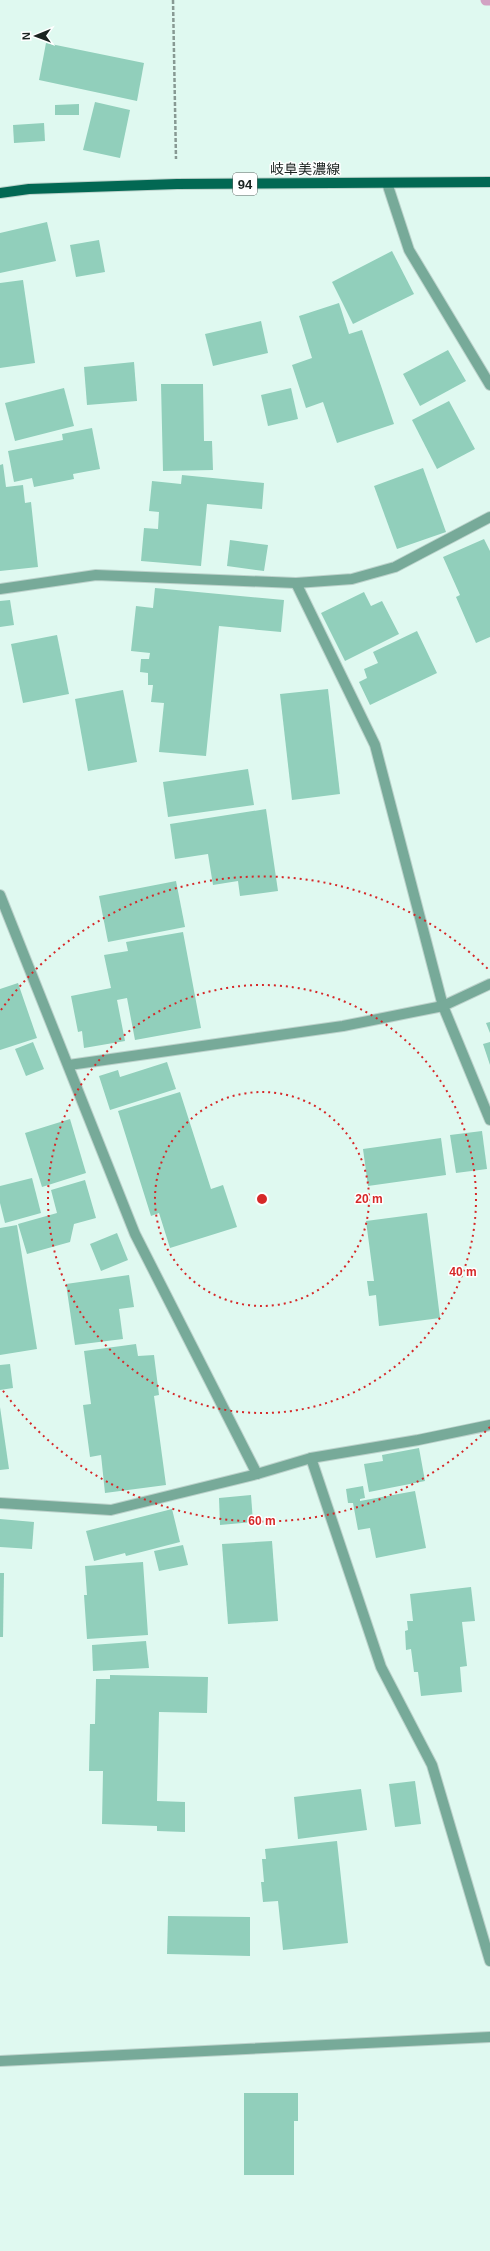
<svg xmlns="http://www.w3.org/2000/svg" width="490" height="2251" font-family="Helvetica,'Noto Sans JP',sans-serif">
	<rect width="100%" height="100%" fill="#dff9f0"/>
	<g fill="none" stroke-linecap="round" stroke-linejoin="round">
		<path stroke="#d2a2c3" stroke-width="11" d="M486,0H490"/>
	</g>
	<g fill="#91cfbb">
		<path d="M46,43L144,63L137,101L39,80Z"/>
		<path d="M95,102L130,110L120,158L83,150Z"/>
		<path d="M79,104V115H55V105Z"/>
		<path d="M44,123L45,141L14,143L13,125Z"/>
		<path d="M47,222L56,261L0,273V233Z"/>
		<path d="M99,240L105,272L76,277L70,245Z"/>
		<path d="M392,251L414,294L353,324L332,282Z"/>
		<path d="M23,280L35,363L0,368V283Z"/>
		<path d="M339,303L349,334L362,330L394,424L337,443L323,402L306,408L292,365L312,358L299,316Z"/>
		<path d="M261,321L268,353L213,366L205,334Z"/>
		<path d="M448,350L466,381L420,406L403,374Z"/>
		<path d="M134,362L137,401L87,405L84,367Z"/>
		<path d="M161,384H203L204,441H212L213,470L163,471Z"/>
		<path d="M64,388L74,426L15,441L5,403Z"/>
		<path d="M291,388L298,419L268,426L261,395Z"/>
		<path d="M449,401L475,449L437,469L412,420Z"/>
		<path d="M92,428L100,469L73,474L74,479L34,487L32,478L14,482L8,451L63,440L62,434Z"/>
		<path d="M3,464L6,487L23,485L25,503L31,502L38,567L0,571V465Z"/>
		<path d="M423,468L446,532L397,549L374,486Z"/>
		<path d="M182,475L264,483L262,509L207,504L201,566L141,561L144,528L158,529L159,512L149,511L152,481L181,484Z"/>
		<path d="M484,539L490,551V637L476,643L456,597L460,595L443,557Z"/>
		<path d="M230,540L268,545L264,571L227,566Z"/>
		<path d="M155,588L284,600L281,632L219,626L206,756L159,752L164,703L151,702L153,685H148V673L140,672L141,659H149L150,653L131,651L136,606L153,608Z"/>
		<path d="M364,592L371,606L382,601L399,634L345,661L321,613Z"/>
		<path d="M10,600L14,625L0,627V601Z"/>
		<path d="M417,631L437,673L370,705L359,682L367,678L364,669L378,663L373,652Z"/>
		<path d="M57,635L69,694L23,703L11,644Z"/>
		<path d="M328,689L340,794L292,800L280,694Z"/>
		<path d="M123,690L137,762L88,771L75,699Z"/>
		<path d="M248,769L254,805L168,817L163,782Z"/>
		<path d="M266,809L278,891L240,896L238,881L213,885L208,854L175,859L170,824Z"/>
		<path d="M176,881L185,927L108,942L99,896Z"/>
		<path d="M183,932L201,1028L135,1040L127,998L117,1000L125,1041L84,1048L82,1031L78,1032L71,996L111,988L104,955L128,951L126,942Z"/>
		<path d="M18,983L37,1038L0,1050V989Z"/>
		<path d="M490,1022V1033L486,1023Z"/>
		<path d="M33,1042L44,1069L26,1076L15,1049Z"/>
		<path d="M490,1042V1065L483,1044Z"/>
		<path d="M167,1062L176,1089L110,1110L99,1076L118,1070L120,1077Z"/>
		<path d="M180,1092L211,1189L223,1185L237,1227L170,1248L159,1213L151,1216L118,1111Z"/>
		<path d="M70,1119L86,1173L42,1187L25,1133Z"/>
		<path d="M482,1131L487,1169L456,1173L450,1135Z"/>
		<path d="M441,1138L446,1175L368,1186L363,1149Z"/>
		<path d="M32,1178L41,1213L5,1223L0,1203V1186Z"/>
		<path d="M85,1180L96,1218L74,1224L70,1242L27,1254L18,1224L57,1213L51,1190Z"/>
		<path d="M427,1213L440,1318L379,1326L376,1295L369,1296L367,1281H374L366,1221Z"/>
		<path d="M17,1225L37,1349L0,1355V1228Z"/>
		<path d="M117,1233L128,1260L101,1271L90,1244Z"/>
		<path d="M129,1275L134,1307L119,1309L123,1339L75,1345L66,1284Z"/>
		<path d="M136,1344L138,1356L154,1355L159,1395L154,1396L166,1485L105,1493L101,1455L90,1457L83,1405L91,1404L84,1351Z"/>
		<path d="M10,1364L13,1388L0,1390V1365Z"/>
		<path d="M0,1407L9,1469L0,1470Z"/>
		<path d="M419,1448L425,1481L369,1492L364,1464L383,1461L382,1455Z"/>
		<path d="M363,1486L365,1498L360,1499V1501L415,1491L426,1548L376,1558L370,1528L358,1530L353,1503H348L346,1489Z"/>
		<path d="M251,1495L253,1522L220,1525L219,1498Z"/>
		<path d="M172,1509L180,1542L126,1556L125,1553L94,1561L86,1531Z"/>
		<path d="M0,1519L34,1522L32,1549L0,1547Z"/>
		<path d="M272,1541L278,1621L228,1624L222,1544Z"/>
		<path d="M183,1545L188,1565L159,1571L154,1551Z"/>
		<path d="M143,1562L148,1635L87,1639L84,1595H87L85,1566Z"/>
		<path d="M0,1573H4L3,1637H0Z"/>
		<path d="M471,1587L475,1621L462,1622L467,1666L460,1667L462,1692L421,1696L418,1672H414L411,1649L406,1650L405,1631L408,1630L407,1621H413L410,1594Z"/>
		<path d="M146,1641L149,1668L93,1671L92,1645Z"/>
		<path d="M110,1675L208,1677L207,1713L159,1712L157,1801L185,1802V1832L157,1831V1826L102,1824L103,1771H89L90,1724H95L96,1679H110Z"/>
		<path d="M415,1781L421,1824L395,1827L389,1784Z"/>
		<path d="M361,1789L367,1830L298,1839L294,1797Z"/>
		<path d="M337,1841L348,1943L283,1950L278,1901L263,1902L261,1882H264L262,1859H266L265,1849Z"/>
		<path d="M168,1916L250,1917V1956L167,1954Z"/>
		<path d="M244,2093H298V2121H294V2175H244Z"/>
	</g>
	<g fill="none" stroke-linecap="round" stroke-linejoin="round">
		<g stroke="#bcd2cb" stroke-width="12">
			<g id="minor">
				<path d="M387,183L409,250L490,385"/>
				<path d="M296,583L375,745L443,1006L490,1120"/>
				<path d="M0,589L96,575L296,583L352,579L395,567L490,517"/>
				<path d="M0,895L135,1234L257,1474"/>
				<path d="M69,1065L343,1026L443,1006L490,984"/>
				<path d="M311,1458L381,1667L432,1765L490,1961"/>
				<path d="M0,1503L111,1510L257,1474L311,1458L418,1440L490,1425"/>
			</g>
		</g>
		<g stroke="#bcd2cb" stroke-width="12">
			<path id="tertiary" d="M0,2061L490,2037"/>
		</g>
		<g stroke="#bcd2cb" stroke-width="12">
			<path id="primary" d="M0,193L29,189L177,184L490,182"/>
		</g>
		<path stroke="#879993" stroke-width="2.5" stroke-dasharray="4 2" stroke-linecap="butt" d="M173,0L176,159"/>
		<use href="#minor" stroke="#7a9" stroke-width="10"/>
		<use href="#tertiary" stroke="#7a9" stroke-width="10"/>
		<use href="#primary" stroke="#026853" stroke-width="10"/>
	</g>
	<g fill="none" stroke="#d62828" stroke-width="2" stroke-dasharray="2 4">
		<circle cx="262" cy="1199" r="107"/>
		<circle cx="262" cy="1199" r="214"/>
		<path d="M490 1427A322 322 0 0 1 1 1388M1 1010A322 322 0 0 1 490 971"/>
	</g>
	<g text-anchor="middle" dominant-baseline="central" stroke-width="3" stroke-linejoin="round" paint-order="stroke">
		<rect fill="#fff" stroke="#5f6563" stroke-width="1" x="233" y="173" width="24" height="22" rx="3"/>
		<g font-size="13" font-weight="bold" fill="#1a2320">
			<text x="245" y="184">94</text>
		</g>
		<g font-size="14" fill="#1a2320" stroke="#fff">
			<text x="305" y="169">岐阜美濃線</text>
		</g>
	</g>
	<circle cx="262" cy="1199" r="6" fill="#d62828" stroke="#fff" stroke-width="2"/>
	<g font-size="12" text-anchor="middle" font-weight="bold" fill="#d62828" stroke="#fff" stroke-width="3" stroke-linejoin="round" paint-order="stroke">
		<text x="369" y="1203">20 m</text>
		<text x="463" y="1276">40 m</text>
		<text x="262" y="1525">60 m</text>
	</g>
	<g transform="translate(36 36) rotate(269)" stroke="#ffffff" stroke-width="3" paint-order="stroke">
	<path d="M0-3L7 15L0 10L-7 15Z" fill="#1a2320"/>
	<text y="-6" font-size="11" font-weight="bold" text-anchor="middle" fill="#1a2320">N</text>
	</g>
</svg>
